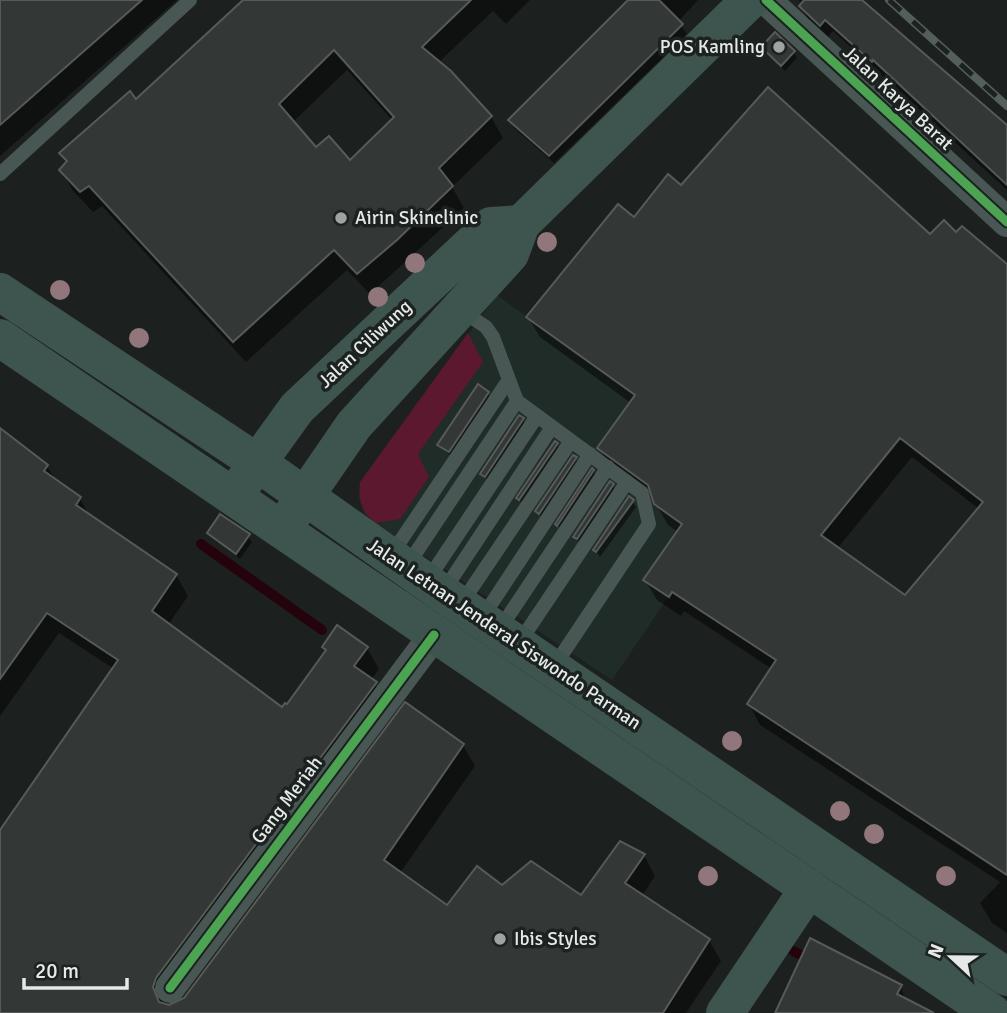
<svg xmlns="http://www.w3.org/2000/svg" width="1007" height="1013" font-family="Signika,sans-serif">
	<rect width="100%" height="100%" fill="#1c211f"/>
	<path fill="#1f2c27" d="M497,295L749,478L612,680L375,523L364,513L359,497L360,482Z"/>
	<path fill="#5b182f" d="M468,333L483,362L418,454L429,477L400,519L375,523C361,511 358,500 360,482Z"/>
	<g fill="#0007" fill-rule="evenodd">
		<path d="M0,0H177L0,156Z"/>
		<path d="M244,0H530L506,24L493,11L438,63L491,117L503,138L452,187L464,208L370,294L347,270L246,362L102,206L93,212L73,191L61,170L67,163L61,154L136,101ZM347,70L393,121L350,162L316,150L292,123Z"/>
		<path d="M631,0H698L678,22L687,34L554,163L515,129L510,121Z"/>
		<path d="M799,0H859L1007,130V190L833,31L828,37L808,20Z"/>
		<path d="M763,47L794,52L797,58L785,71Z"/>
		<path d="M681,187L930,236L956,235L1007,267V933L992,923L980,903L1000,882L760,725L749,704L772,669L684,611L681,616L657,600L645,580L678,532L668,525L654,500L611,468L599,448L631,403L540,337L528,317L634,219ZM912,457L979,509L905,598L837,549Z"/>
		<path d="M488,393L491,399L452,457L439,445Z"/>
		<path d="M523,419L526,425L489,482L482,474Z"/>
		<path d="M0,430L47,466L56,481L80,499L91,518L176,575L188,596L168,625L282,709L288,707L326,652L324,647L367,648L379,669L371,680L388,704L167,999L166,1005L177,1006L463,745L475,766L400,873L447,908L502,887L581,897L644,855L655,876L642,896L709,940L721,961L686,1013H0V832L114,669L59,633L0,716Z"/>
		<path d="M557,444L560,450L522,504L519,498Z"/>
		<path d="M575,458L579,464L541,517L537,511Z"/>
		<path d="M593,471L597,477L560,528L557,524Z"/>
		<path d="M613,485L616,492L579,543L575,537Z"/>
		<path d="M632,501L636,507L600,557L595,550Z"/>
		<path d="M209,533L248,536L252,542L240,559Z"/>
		<path d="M901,986L905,1000L931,1013H777Z"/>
	</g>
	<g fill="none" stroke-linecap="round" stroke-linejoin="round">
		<g stroke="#25030d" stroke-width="10">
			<path d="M201,544L322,630"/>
			<path d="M793,951L799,954"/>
		</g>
	</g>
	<g fill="#333736" stroke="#565a58" stroke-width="2" fill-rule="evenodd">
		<path d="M0,0H142L0,125Z"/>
		<path d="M243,0H471L422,47L451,71L492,116L439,168L453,186L397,240L357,274L334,250L233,342L89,186L80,192L59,170L67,161L59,153L130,91L136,99ZM334,50L394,117L350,160L329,136L316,147L279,104Z"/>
		<path d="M628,0H659L683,24L549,156L508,120Z"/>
		<path d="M804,0H862L1007,125V185L873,60L872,62L825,20L820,26L799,6Z"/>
		<path d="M775,32L795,51L781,66L761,47Z"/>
		<path d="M768,87L930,234L944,220L956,232L962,226L1007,264V875L747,704L776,660L672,592L669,597L643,580L682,524L654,504L648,485L597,448L635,395L526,317L618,204L634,217L668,174L681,185ZM900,438L983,502L905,595L821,535Z"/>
		<path d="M478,384L489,392L449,452L437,445Z"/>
		<path d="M519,415L524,418L485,477L480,474Z"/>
		<path d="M0,428L48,465L44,471L81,497L76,505L177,574L152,611L282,707L285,703L287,704L326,650L322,647L337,625L368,647L354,666L377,682L156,978L153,987L159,1002L169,1005L184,998L405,702L464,744L384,860L447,905L477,866L502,885L531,861L581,895L620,841L645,854L625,883L710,939L663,1013H0V830L118,660L47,613L0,679Z"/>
		<path d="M555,441L558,443L519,500L516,498Z"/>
		<path d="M573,455L577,457L539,514L535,511Z"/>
		<path d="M592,468L594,470L557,526L555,524Z"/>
		<path d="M610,481L614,484L577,539L573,537Z"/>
		<path d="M629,496L634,500L596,552L593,550Z"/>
		<path d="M220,514L250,534L236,554L207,533Z"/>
		<path d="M810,938L902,985L897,994L934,1013H775Z"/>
	</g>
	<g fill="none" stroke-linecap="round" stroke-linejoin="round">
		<g stroke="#495754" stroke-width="14">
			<path d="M0,174L190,0"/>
			<path d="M462,311L486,327L493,337L517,401L642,493L649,524L553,668"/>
			<path d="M391,555L508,381"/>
			<path d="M407,566L517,401"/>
			<path d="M427,581L537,416"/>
			<path d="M443,592L552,427"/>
			<path d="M461,604L571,441"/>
			<path d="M482,618L590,454"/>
			<path d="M499,630L608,467"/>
			<path d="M519,643L627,482"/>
		</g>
		<g stroke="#495754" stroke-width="30">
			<path d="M766,0L1007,222"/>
			<path d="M170,988L434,635"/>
		</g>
		<g stroke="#3e544e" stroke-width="38">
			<path d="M0,292L258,463L442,593L1007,977"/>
			<path d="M0,338L992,1013"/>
			<path d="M243,483L297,408L491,226L521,224"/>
			<path d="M290,518L354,425L510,254L521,224L750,0"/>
			<path d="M725,1013L809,888"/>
		</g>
		<g stroke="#545e5b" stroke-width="8">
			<path id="rail" d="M889,0L1007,106"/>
		</g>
		<use href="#rail" stroke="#1b2220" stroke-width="5" stroke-dasharray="16" stroke-linecap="butt"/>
		<g stroke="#1b2220" stroke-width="13">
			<g id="cycleway">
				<path d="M766,0L1007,222"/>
				<path d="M170,988L434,635"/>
			</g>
		</g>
		<use href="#cycleway" stroke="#4ca352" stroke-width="9"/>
	</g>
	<g fill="#91767b">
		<circle cx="547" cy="242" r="10"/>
		<circle cx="415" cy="263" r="10"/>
		<circle cx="60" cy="290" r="10"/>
		<circle cx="378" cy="297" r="10"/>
		<circle cx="139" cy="338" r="10"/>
		<circle cx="732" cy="741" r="10"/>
		<circle cx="840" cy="811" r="10"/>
		<circle cx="874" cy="834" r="10"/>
		<circle cx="708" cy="876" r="10"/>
		<circle cx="946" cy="876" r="10"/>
	</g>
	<g fill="#9fa4a2" stroke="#1b2220" stroke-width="2.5">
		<circle cx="779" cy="47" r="7"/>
		<circle cx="341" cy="218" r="7"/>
		<circle cx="500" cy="939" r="7"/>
	</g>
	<g text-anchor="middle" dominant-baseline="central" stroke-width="7" stroke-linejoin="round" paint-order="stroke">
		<g font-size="19" fill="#e5eae8" stroke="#1b2220" text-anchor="start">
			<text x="765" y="47" text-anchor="end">POS Kamling</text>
			<text x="355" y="218">Airin Skinclinic</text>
			<text x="514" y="939">Ibis Styles</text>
		</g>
		<g font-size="19" fill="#e5eae8" stroke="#1b2220">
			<text transform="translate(898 98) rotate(43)">Jalan Karya Barat</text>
			<text transform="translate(365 344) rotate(-43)">Jalan Ciliwung</text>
			<text transform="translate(504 634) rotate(34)">Jalan Letnan Jenderal Siswondo Parman</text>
			<text transform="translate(287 800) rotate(-53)">Gang Meriah</text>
		</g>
	</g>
	<g transform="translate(951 957) rotate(292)" stroke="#1b2220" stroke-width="5" paint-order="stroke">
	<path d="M0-5L12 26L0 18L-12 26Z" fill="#e5eae8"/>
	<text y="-10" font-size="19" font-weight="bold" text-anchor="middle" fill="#e5eae8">N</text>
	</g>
	<path d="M24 978v10h103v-10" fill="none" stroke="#e5eae8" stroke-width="3.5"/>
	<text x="35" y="978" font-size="21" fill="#e5eae8" stroke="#1b2220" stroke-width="5" paint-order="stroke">20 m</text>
</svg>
